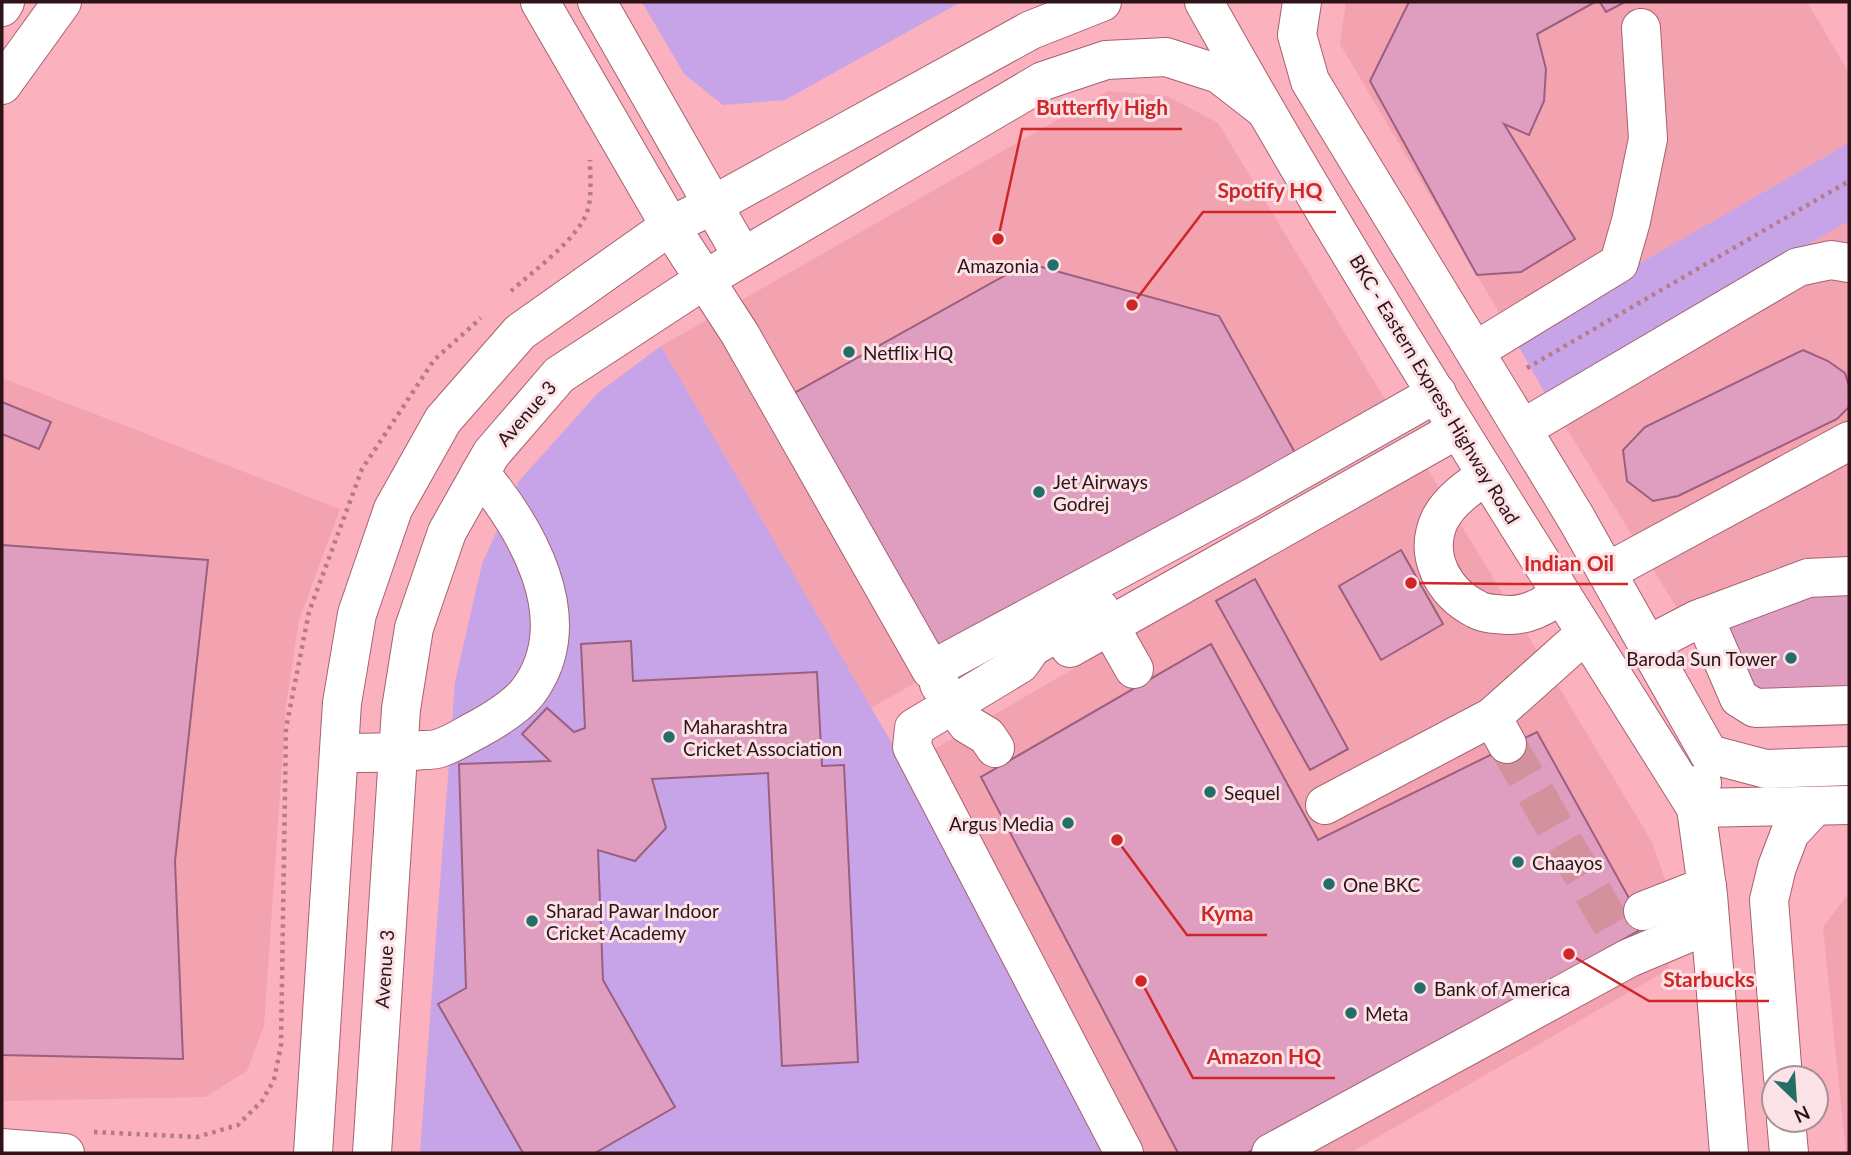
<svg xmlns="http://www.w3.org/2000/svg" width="1851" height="1155" font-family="Lato,sans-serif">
	<rect width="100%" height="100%" fill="#fbb1be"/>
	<g fill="#f3a2b0">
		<path d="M1346,2H1807L1849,73V143L1513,336L1340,44Z"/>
		<path d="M1108,91L1167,96L1218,123L1392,411L871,708L661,346Z"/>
		<path d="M1849,221V726L1793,728L1739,709L1546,395Z"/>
		<path d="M2,378L340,509L299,620L286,706L264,1026L247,1071L205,1097L2,1101Z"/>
		<path d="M1424,463L1652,842L1669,891V969L1350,1153H1130L905,766L1299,539Z"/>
		<path d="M1849,893V1153H1846L1823,927Z"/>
	</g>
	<g fill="#c6a4e7">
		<path d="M642,2H961L785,100L723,105L684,74Z"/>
		<path d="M1849,143V221L1546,395L1513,336Z"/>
		<path d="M661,346L1130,1153H420L455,682L482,564L519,481L598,393Z"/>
	</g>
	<g fill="#df9ebf" stroke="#9b5f7f" stroke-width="2">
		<path d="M1409,2H1595L1537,34L1546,69L1544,101L1529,135L1504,124L1575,239L1521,272L1477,275L1370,81Z"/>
		<path d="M1600,2H1625L1606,12Z"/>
		<path d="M1027,263L1219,316L1298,458L936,660L789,396Z"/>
		<path d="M1803,350L1828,361L1845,373L1849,386V407L1837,419L1678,496L1653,501L1627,481L1623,450L1645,427Z"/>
		<path d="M2,402L51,422L39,449L2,434Z"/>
		<path d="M2,545L208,560L175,861L183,1059L2,1055Z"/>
		<path d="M1401,550L1443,624L1381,660L1339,586Z"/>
		<path d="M1255,579L1348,749L1310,770L1216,601Z"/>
		<path d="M1849,586V705L1746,700L1718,617Z"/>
		<path d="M631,641L633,681L817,672L822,766L844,765L858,1062L782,1066L768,773L652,779L666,828L635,861L598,850L603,980L675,1107L595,1153H523L438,1004L466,988L459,764L550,761L522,734L547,708L574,732L585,728L581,644Z"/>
		<path d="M1211,644L1318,840L1537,732L1645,927L1247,1153H1178L981,777Z"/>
	</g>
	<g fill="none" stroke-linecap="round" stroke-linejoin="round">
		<path stroke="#d2919d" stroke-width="38" stroke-dasharray="38 19" stroke-linecap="butt" d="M1507,744L1622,943"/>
		<g stroke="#a6626f" stroke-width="40">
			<g id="minor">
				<path d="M540,2L670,226L740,334L931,670L1253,497L1437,393"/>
				<path d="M597,2L742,256"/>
				<path d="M2,7L5,2"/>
				<path d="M2,85L62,2"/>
				<path d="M1475,351L1619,263L1631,221L1648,139L1641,28"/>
				<path d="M1522,429L1798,267L1831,260L1849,263"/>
				<path d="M1487,475C1469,487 1450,500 1440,519C1423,555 1443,592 1476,609C1484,614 1498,614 1507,615C1528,616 1545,605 1562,595"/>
				<path d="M1607,572L1849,441"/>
				<path d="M1100,609L1134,669"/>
				<path d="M1089,615L1032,647L1020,664L914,728L912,747L1124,1153"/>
				<path d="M1704,617L1739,698L1755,708L1849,705"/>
				<path d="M1648,645L1696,620L1808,578L1849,576"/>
				<path d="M1070,648L1458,429"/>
				<path d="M939,684L967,724L987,736L995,748"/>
				<path d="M1507,744L1492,717L1586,633"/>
				<path d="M339,753C368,753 395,753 424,750C429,750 435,750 440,748C453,744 466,735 478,729C496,719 521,704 532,686C578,616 526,528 480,473"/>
				<path d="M1325,805L1492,717"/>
				<path d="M1643,911L1707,886"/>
				<path d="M2,1148L65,1153"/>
				<path d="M313,1153L342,703L357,614L393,509L443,420L520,332L670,226L713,205L1031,30L1102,2"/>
				<path d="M372,1153L401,709L414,628L447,532L491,454L559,375L704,280L1043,81L1106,60L1166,57L1219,74L1264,109"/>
				<path d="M1271,1153L1629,958L1710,924"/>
			</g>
		</g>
		<g stroke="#a6626f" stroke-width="40">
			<g id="major">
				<path d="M1204,2C1357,276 1529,541 1696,808"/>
				<path d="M1302,2L1297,35L1310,81L1576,518L1709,754L1766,769L1849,766"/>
				<path d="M1702,783L1696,808L1708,895L1729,1153"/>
				<path d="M1696,808L1849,805"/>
				<path d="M1783,1078L1769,900L1777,867L1790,833L1815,806"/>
				<path d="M1786,1120L1789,1153"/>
			</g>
		</g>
		<g stroke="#b57b86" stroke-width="4.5" stroke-dasharray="3.5 5" stroke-linecap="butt">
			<path d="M511,291C533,271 580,238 588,209C592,194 590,175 590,160"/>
			<path d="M1527,368L1849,181"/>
			<path d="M94,1132L197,1137L238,1125L262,1101L274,1080L281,1045L286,728L309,612L362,469L434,360L481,318"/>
		</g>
		<use href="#minor" stroke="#fff" stroke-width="38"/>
		<use href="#major" stroke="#fff" stroke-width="38"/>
	</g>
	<g fill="#256e68" stroke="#fae2e6" stroke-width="2.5">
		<circle cx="1053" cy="265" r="7"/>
		<circle cx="849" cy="352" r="7"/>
		<circle cx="1039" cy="492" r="7"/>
		<circle cx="1791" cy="658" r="7"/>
		<circle cx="669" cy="737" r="7"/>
		<circle cx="1210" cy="792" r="7"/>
		<circle cx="1068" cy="823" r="7"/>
		<circle cx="1518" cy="862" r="7"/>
		<circle cx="1329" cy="884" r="7"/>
		<circle cx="532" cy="921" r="7"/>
		<circle cx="1420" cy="988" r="7"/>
		<circle cx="1351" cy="1013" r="7"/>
	</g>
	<g text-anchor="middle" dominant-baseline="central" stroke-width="6" stroke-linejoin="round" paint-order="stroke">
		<g font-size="19" fill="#2e1319" stroke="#fae2e6" text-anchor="start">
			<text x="1039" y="265" text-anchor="end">Amazonia</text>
			<text x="863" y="352">Netflix HQ</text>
			<text x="1053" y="481">Jet Airways<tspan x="1053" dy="22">Godrej</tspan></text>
			<text x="1777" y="658" text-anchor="end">Baroda Sun Tower</text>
			<text x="683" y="726">Maharashtra<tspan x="683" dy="22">Cricket Association</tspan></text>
			<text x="1224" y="792">Sequel</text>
			<text x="1054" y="823" text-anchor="end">Argus Media</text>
			<text x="1532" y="862">Chaayos</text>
			<text x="1343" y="884">One BKC</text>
			<text x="546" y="910">Sharad Pawar Indoor<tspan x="546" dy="22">Cricket Academy</tspan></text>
			<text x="1434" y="988">Bank of America</text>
			<text x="1365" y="1013">Meta</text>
		</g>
		<g font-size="19" fill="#2e1319" stroke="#fae2e6">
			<text transform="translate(1435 389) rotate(59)">BKC - Eastern Express Highway Road</text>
			<text transform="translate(526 413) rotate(-49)">Avenue 3</text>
			<text transform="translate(384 969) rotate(-86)">Avenue 3</text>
		</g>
	</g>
	<path fill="none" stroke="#ce2727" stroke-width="2.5" d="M998 239L1022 129H1182M1132 305L1203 212H1336M1411 583L1510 584H1628M1117 840L1187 935H1267M1569 954L1649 1001H1769M1141 981L1193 1078H1335"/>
	<g fill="#ce2727" stroke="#fae2e6" stroke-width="2.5">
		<circle cx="998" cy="239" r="7"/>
		<circle cx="1132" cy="305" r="7"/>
		<circle cx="1411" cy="583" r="7"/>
		<circle cx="1117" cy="840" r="7"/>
		<circle cx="1569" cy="954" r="7"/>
		<circle cx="1141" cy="981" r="7"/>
	</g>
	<g font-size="21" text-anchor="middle" font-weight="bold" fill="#ce2727" stroke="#fae2e6" stroke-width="6" stroke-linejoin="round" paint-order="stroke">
		<text x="1102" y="115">Butterfly High</text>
		<text x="1270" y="198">Spotify HQ</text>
		<text x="1569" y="571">Indian Oil</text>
		<text x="1227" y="921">Kyma</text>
		<text x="1709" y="987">Starbucks</text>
		<text x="1264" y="1064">Amazon HQ</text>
	</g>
	<rect width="1851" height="1155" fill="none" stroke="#2e1319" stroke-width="7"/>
	<g transform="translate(1795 1099) rotate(155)"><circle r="33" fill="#fae2e6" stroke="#a88f94" stroke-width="2"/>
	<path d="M0-5L12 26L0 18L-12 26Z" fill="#256e68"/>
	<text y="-10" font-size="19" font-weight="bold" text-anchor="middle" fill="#2e1319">N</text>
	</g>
</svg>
